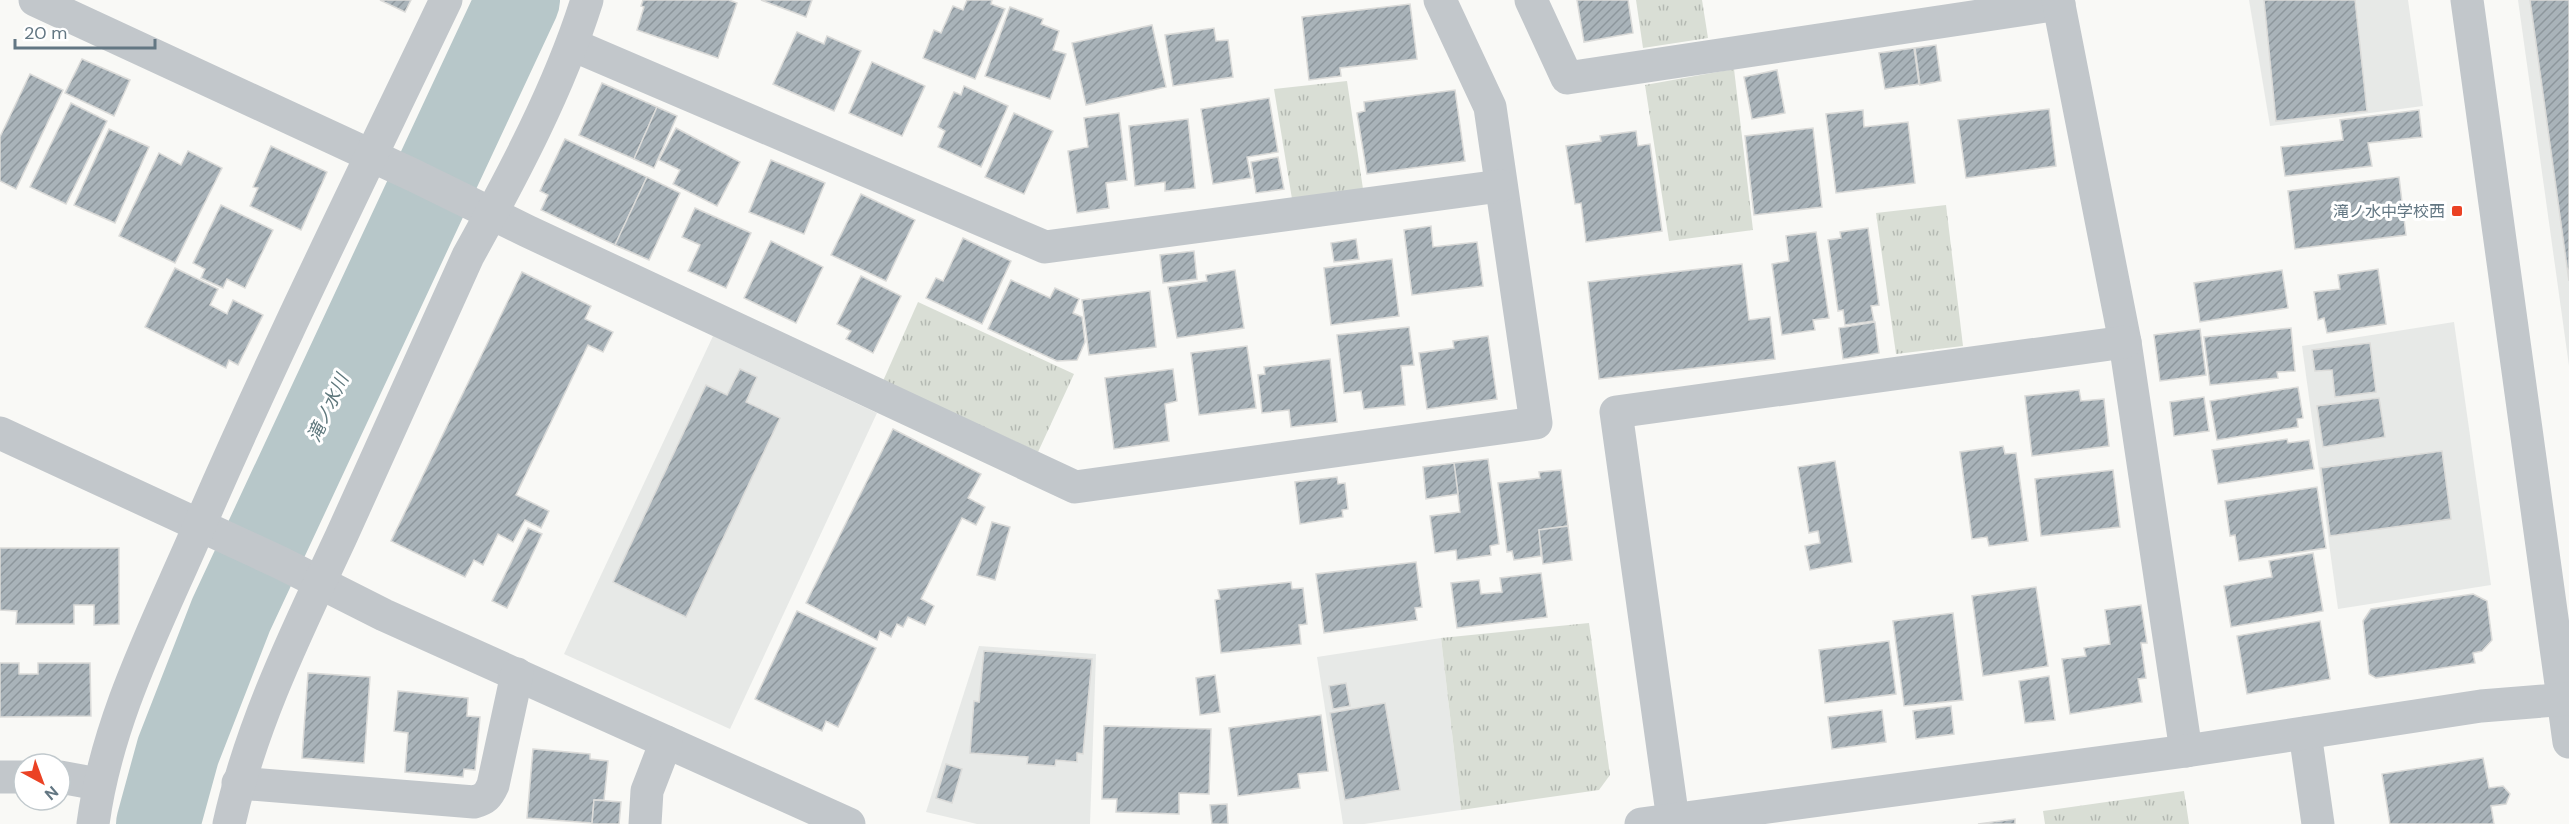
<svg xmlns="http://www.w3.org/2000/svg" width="2569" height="824" font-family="'DM Sans','Noto Sans JP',sans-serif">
	<defs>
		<pattern id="grass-tufts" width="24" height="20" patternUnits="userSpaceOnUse" patternTransform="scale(1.5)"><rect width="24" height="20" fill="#d9ded5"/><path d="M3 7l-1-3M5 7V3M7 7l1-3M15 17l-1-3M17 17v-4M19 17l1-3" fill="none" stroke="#b4b9b2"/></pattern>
		<pattern id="building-hatch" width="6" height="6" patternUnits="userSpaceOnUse" patternTransform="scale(1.5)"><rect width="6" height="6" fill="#a9b3b9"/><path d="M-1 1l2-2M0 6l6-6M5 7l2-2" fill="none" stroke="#8d969c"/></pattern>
	</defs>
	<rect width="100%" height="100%" fill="#f9f9f6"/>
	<g fill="#e7e9e7">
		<path d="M2249,0H2408L2423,106L2270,126Z"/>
		<path d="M2518,0H2569V366Z"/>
		<path d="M2454,322L2491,585L2338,609L2302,346Z"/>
		<path d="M713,336L877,413L730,729L564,654Z"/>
		<path d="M1441,638L1461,810L1364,824H1343L1317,657Z"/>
		<path d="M979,646L1096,654L1090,824H977L926,812Z"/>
	</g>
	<g fill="url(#grass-tufts)">
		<path d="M1636,0H1702L1708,38L1643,48Z"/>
		<path d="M1734,69L1753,230L1669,241L1645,85Z"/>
		<path d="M1347,81L1363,189L1292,199L1274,89Z"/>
		<path d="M1946,205L1963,346L1896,354L1876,213Z"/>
		<path d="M918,302L1074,374L1038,452L883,381Z"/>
		<path d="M1589,623L1610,775L1599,790L1461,810L1441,638Z"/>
		<path d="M2184,791L2189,824H2045L2043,811Z"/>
	</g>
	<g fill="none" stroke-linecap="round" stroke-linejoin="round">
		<path stroke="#b7c7c9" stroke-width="84" d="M158,824L178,751L231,615L518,0"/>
	</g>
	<g fill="url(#building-hatch)" stroke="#dbdbd9" stroke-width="1.5">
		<path d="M380,0H411L405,12Z"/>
		<path d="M643,0H729L737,3L718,58L637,30L644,7L641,6Z"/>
		<path d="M761,0H812L806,17Z"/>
		<path d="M967,0H992L991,4L1005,9L975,79L923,58L934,30L941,33L953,6L963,10Z"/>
		<path d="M1577,0H1628L1633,33L1584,42Z"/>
		<path d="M2264,0H2355L2367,111L2276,121Z"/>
		<path d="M2530,0H2569V281Z"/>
		<path d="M1410,4L1417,59L1340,68L1341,76L1309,80L1302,17Z"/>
		<path d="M1010,7L1043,19L1041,24L1059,31L1053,50L1066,54L1050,99L985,76Z"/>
		<path d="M1152,25L1166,87L1086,105L1072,43Z"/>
		<path d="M1214,28L1216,41L1228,40L1233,77L1173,86L1165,35Z"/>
		<path d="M797,32L824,44L827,36L861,51L834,111L773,84Z"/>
		<path d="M1936,45L1941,81L1920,85L1915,48Z"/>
		<path d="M1914,48L1919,84L1885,89L1879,53Z"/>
		<path d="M82,59L130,80L114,116L65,93Z"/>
		<path d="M872,62L925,86L902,136L849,113Z"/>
		<path d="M1777,70L1785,113L1752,119L1744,77Z"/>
		<path d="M30,74L63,90L16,189L0,181V137Z"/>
		<path d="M602,83L657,107L634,159L579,135Z"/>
		<path d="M964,86L1008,106L981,167L938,147L945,131L938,127L954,92L961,95Z"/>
		<path d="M1455,90L1465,161L1367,174L1357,113L1365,111L1364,102Z"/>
		<path d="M1269,98L1278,152L1247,157L1251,178L1213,184L1201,109Z"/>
		<path d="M71,103L107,121L66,204L30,187Z"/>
		<path d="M657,107L677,116L654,168L634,159Z"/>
		<path d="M2049,109L2056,166L1966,178L1958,120Z"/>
		<path d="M1863,110L1864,127L1908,122L1915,183L1836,193L1826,114Z"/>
		<path d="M2419,110L2422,137L2368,143L2372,166L2285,176L2281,147L2343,140L2340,120Z"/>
		<path d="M1014,113L1053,131L1024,194L985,177Z"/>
		<path d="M1119,113L1127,180L1106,183L1109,208L1077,213L1068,151L1088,147L1084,118Z"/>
		<path d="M1188,119L1195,188L1165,191V182L1135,186L1129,126Z"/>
		<path d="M676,128L740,162L717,206L673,184L680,170L659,160Z"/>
		<path d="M1813,128L1822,207L1754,215L1745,136Z"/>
		<path d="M109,129L149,147L115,223L74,205Z"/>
		<path d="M1636,131L1638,146L1650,144L1662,231L1586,242L1581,203L1575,204L1566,146L1601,141L1600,136Z"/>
		<path d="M565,139L647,177L615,245L541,210L548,195L540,191Z"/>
		<path d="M271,146L327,172L301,230L250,206L258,188L253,187Z"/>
		<path d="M188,151L222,168L175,263L119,236L159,153L181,165Z"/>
		<path d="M1278,157L1284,189L1256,193L1251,162Z"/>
		<path d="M771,160L825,183L804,234L749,212Z"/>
		<path d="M647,177L680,193L649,260L615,245Z"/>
		<path d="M2399,177L2406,235L2295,249L2288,191Z"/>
		<path d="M861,194L915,220L886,281L831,255Z"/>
		<path d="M221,205L273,230L245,288L227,279L223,288L201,278L205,269L193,263Z"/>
		<path d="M695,208L751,233L726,288L688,271L700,245L682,237Z"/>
		<path d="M1431,226L1433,247L1477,242L1483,286L1412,295L1404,230Z"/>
		<path d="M1868,228L1879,305L1871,306L1874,321L1845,325L1843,310L1838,311L1828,240L1841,238L1840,232Z"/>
		<path d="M1816,232L1829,318L1813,320L1815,330L1782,335L1772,264L1789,261L1786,236Z"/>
		<path d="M963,238L1011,261L982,324L926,298L936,278L943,281Z"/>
		<path d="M1356,239L1359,259L1334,262L1331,243Z"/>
		<path d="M771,241L823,267L796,323L744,298Z"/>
		<path d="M1194,251L1197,279L1163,283L1160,255Z"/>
		<path d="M1392,259L1399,316L1331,325L1324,268Z"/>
		<path d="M1742,264L1749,320L1770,317L1775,359L1599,379L1588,282Z"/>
		<path d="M175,268L218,289L210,305L227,314L233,300L263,315L238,365L229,360L226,368L145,327Z"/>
		<path d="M2378,269L2386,324L2327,333L2324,318L2318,320L2314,292L2340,289L2338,275Z"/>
		<path d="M1235,270L1244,328L1177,338L1168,287L1207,281L1206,275Z"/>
		<path d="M2282,270L2288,308L2200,322L2194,283Z"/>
		<path d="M522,272L591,306L585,319L613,332L603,352L588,345L516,495L549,511L541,528L525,520L513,542L498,534L483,565L474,560L465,577L391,541Z"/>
		<path d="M861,276L901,296L873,353L846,339L851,331L837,324Z"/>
		<path d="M1011,280L1050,298L1055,288L1079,299L1073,313L1082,317L1085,342L1077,360L1057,361L988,329Z"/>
		<path d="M1150,291L1156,347L1089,355L1082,300Z"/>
		<path d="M1875,322L1879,353L1843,359L1839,328Z"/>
		<path d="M1409,327L1414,365L1401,366L1405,405L1364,409L1361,391L1344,393L1337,335Z"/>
		<path d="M2291,328L2295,371L2277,372L2278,378L2210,385L2204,337Z"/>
		<path d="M2200,329L2206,375L2160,381L2154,335Z"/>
		<path d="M1488,336L1497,399L1427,409L1419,353L1454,348L1453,341Z"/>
		<path d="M2370,343L2376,392L2335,397L2332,370L2315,371L2312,350Z"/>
		<path d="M1247,346L1256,408L1199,415L1191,353Z"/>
		<path d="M1330,359L1337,422L1291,427L1289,410L1262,413L1258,375L1265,374L1264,367Z"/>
		<path d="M740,369L757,377L746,402L780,418L686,617L613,582L706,385L727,395Z"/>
		<path d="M1173,369L1177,401L1165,404L1169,441L1114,449L1105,378Z"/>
		<path d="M2298,387L2303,418L2297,419L2298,427L2217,440L2210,401Z"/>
		<path d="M2079,390L2081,401L2104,399L2109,446L2032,456L2025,396Z"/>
		<path d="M2204,397L2209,431L2174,436L2170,402Z"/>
		<path d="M2379,398L2385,437L2323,447L2317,406Z"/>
		<path d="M893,429L981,474L968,498L985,507L976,525L962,518L921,599L934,606L925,625L908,617L903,627L897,624L891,637L880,631L877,640L806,603Z"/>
		<path d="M2287,439L2288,443L2309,440L2314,469L2218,484L2212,450Z"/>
		<path d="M2003,446L2005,454L2016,453L2028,541L1989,546L1987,537L1972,539L1960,452Z"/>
		<path d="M2442,451L2451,519L2330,536L2321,468Z"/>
		<path d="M1488,459L1499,544L1490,546L1491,555L1457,560L1456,550L1435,553L1430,516L1460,512L1454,463Z"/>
		<path d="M1835,461L1852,562L1810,570L1805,546L1820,543L1818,531L1809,533L1798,467Z"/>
		<path d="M1454,463L1458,494L1426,499L1423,467Z"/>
		<path d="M1561,470L1568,526L1539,530L1541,556L1514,560L1512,551L1507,552L1498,483L1540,478L1539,472Z"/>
		<path d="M2113,470L2120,527L2041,536L2035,479Z"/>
		<path d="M1337,477L1338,484L1345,483L1348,509L1342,510L1343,517L1300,524L1295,482Z"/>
		<path d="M2317,487L2326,548L2239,561L2235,535L2230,536L2225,501Z"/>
		<path d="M992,522L1010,527L995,580L977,575Z"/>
		<path d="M1568,526L1572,560L1543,564L1539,530Z"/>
		<path d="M528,528L542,534L507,608L492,601Z"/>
		<path d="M0,548H119V624L94,625V605H74V624H16L17,611L0,610Z"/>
		<path d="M2313,553L2323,611L2231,627L2224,586L2272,577L2269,561Z"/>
		<path d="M1416,562L1422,607L1415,608L1417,620L1324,633L1316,574Z"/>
		<path d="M1541,573L1547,617L1457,628L1451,583L1479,580L1481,594L1502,592L1500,578Z"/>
		<path d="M1291,582L1292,589L1303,588L1307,624L1299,625L1301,644L1221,653L1215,600L1220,599L1218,590Z"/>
		<path d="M2036,587L2048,666L1983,676L1972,596Z"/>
		<path d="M2473,594L2487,601L2492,640L2482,651L2473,653L2475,663L2376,678L2369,674L2363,621L2371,609Z"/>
		<path d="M2141,605L2147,643H2141L2146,678L2138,679L2142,702L2070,714L2062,659L2086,656L2084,648L2110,644L2105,610Z"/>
		<path d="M797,611L876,648L838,727L826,721L822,731L755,699Z"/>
		<path d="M1953,613L1963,700L1904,706L1893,621Z"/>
		<path d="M2320,621L2330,679L2247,694L2237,636Z"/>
		<path d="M1889,641L1896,694L1825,703L1819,650Z"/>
		<path d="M984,651L1092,659L1083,754L1077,753V762L1056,760L1055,766L1027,764L1028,757L970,753L974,701L979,702Z"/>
		<path d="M0,663H19V674H38V663H90L91,716L0,717Z"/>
		<path d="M308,673L370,677L364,763L302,758Z"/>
		<path d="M1215,675L1220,712L1200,715L1196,678Z"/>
		<path d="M2049,676L2055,720L2025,723L2019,681Z"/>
		<path d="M1346,683L1350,706L1333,709L1329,686Z"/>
		<path d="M398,691L468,698L467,716L480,717L475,770L464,769L463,777L405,772L408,733L394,731Z"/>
		<path d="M1385,703L1400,790L1345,800L1330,713Z"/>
		<path d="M1951,706L1954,734L1916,739L1913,711Z"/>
		<path d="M1882,710L1886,742L1832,749L1828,717Z"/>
		<path d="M1321,715L1328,771L1298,774L1300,788L1238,796L1229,728Z"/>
		<path d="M1104,726L1211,729L1209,794L1179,793V814L1116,812L1117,799H1102Z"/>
		<path d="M533,749L590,754V759L608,761L604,800H594L592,823L527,818Z"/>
		<path d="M2483,758L2489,788L2503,786L2510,794L2506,804L2491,806L2494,824H2390L2382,774Z"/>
		<path d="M946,764L962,769L952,803L936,798Z"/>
		<path d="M594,800L621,802L619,824H592Z"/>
		<path d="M1227,804L1228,824H1212L1210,805Z"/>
		<path d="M2015,819V824H1978Z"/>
	</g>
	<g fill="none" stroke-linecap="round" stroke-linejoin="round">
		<g stroke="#c2c7cb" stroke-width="33">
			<path d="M35,0L413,175L527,231L1075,487L1536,423L1490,107L1440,0"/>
			<path d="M1531,0L1567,78L2059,4"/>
			<path d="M2058,0L2125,342L2186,751"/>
			<path d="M2467,0L2569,742"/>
			<path d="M573,45L1045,247L1500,186"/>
			<path d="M0,433L281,563L384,615L849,824"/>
			<path d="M2305,733L2318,824"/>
			<path d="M0,777H24"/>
			<path d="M60,777L98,784"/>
			<path d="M238,783L474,802C485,799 488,796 493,785L517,674"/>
			<path d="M1673,820L1616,412L2125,342"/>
			<path d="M93,824C106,725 152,634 192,543C271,359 360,180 446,0"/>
			<path d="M229,824C251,724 298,629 341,537C384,444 425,350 468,256C513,175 559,89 587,0"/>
			<path d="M645,824L647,791L666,742"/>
			<path d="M1641,824L2186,751L2481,706L2569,699"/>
		</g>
	</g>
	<rect fill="#eb4224" stroke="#fff" stroke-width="2" x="2451" y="205" width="12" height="12" rx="3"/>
	<g text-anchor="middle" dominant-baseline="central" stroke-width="6" stroke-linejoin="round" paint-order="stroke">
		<g font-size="16" fill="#637783" stroke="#fff" text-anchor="end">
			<text x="2445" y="211">滝ノ水中学校西</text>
		</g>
		<g font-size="18" font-style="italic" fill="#5e777c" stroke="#fff">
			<text transform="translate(328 408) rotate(-65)">滝ノ水川</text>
		</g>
	</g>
	<g transform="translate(42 782) rotate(139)"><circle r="28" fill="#ffffff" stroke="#c1c9cd" stroke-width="1.5"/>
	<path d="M0-4.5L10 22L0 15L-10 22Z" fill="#eb4224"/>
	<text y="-9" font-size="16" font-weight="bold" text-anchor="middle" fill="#637783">N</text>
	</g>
	<path d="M15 39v9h140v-9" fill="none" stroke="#637783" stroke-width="3"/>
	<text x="24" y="39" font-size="18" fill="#637783" stroke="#ffffff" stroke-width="4.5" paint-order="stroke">20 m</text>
</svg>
